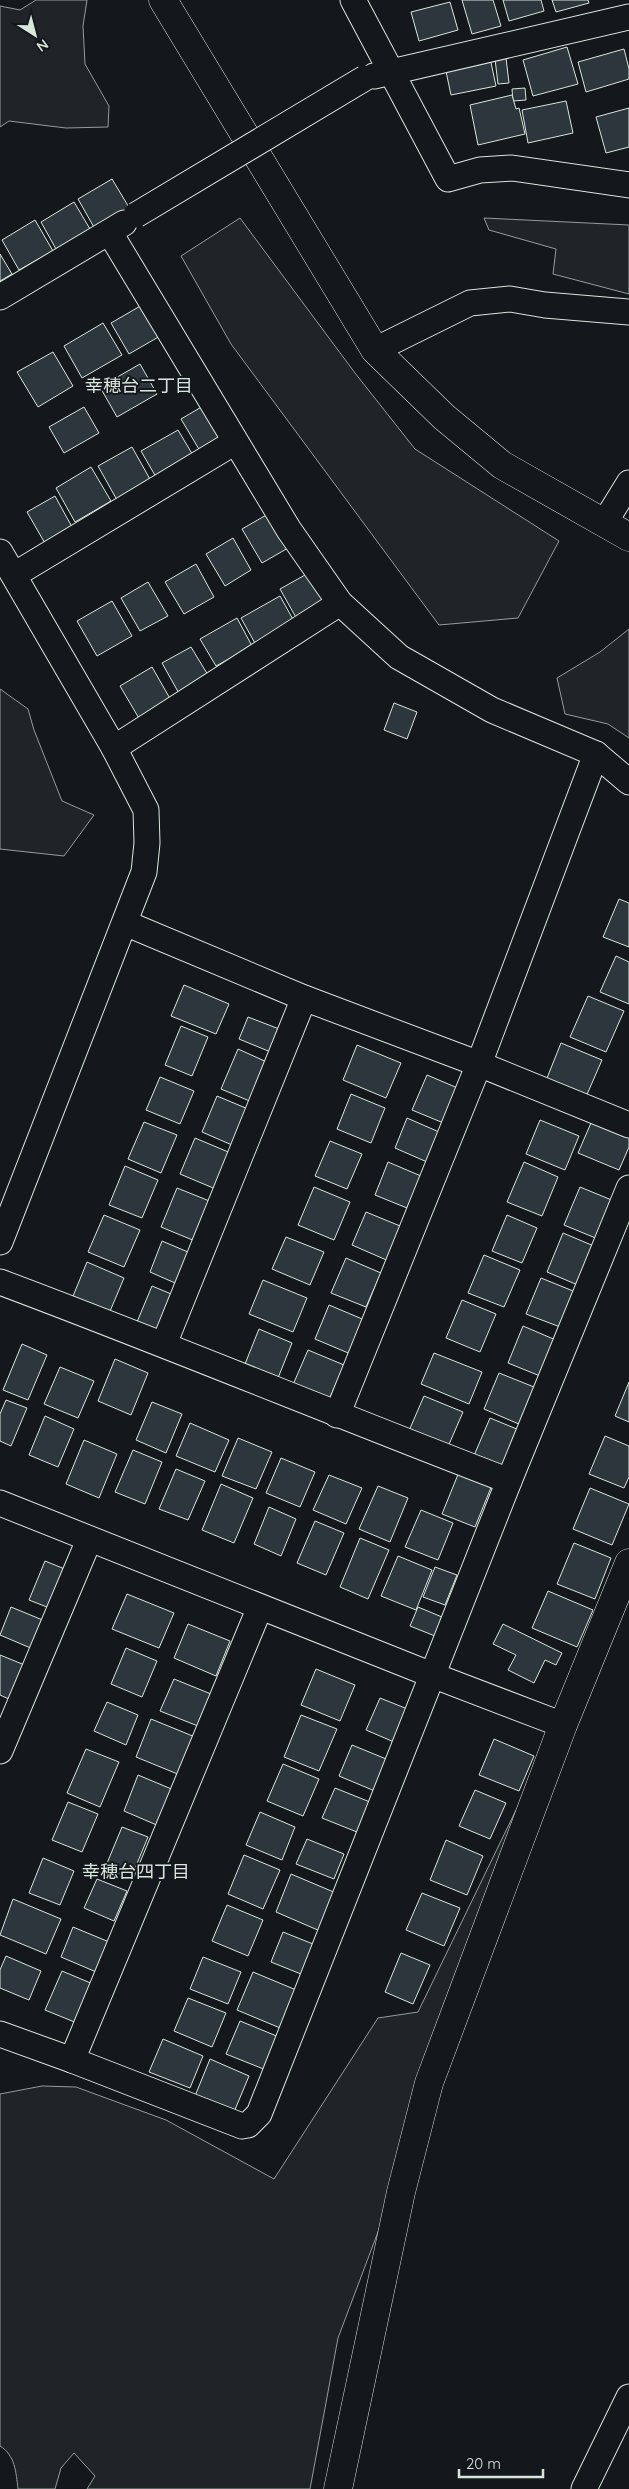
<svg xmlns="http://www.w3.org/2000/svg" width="629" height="2489" font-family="Quicksand,'Noto Sans JP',sans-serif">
	<rect width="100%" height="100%" fill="#14181c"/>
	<g fill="#202428" stroke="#939e99">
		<path d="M36,0H87L83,26L85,64L109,106L108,127L66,128L9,121L0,127V6L20,10Z"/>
		<path d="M240,218L355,373L415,449L559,541L518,618L439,625L231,344L181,256Z"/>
		<path d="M484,218L629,225V294L553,274L556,249L489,230Z"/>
		<path d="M629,629V738L608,724L565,714L557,678L600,652Z"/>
		<path d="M0,689L28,709L34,730L62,801L94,815L64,856L0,849Z"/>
		<path d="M538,1808L338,2338L310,2489H87L95,2476L74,2453L61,2468L55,2489H18C16,2472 15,2455 0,2446V2094L42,2086L76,2087L166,2120L274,2179L378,2018L418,2012L516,1810Z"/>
	</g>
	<g fill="#2c363c" stroke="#d8e6dc">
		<path d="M462,0H493L501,26L472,34Z"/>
		<path d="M503,0H541L544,11L509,21Z"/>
		<path d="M552,0H588L589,3L556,12Z"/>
		<path d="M450,2L458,30L419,41L411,12Z"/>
		<path d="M567,47L578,84L533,96L523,60Z"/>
		<path d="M624,49L629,69V79L586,92L578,62Z"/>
		<path d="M489,53L496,86L451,95L444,62Z"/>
		<path d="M506,58L509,83L498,84L495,59Z"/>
		<path d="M525,88L526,100L513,101L512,89Z"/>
		<path d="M512,95L516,109L519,108L525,134L478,145L470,105Z"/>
		<path d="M566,101L573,133L528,143L522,110Z"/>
		<path d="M629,108V147L606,153L596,117Z"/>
		<path d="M112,179L130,209L95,229L78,199Z"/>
		<path d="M74,202L90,229L56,249L41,222Z"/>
		<path d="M35,220L53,251L19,270L2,240Z"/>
		<path d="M0,254L12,274L0,281Z"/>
		<path d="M149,301L167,332L129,354L111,323Z"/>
		<path d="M103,323L122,355L82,378L64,346Z"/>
		<path d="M53,352L73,386L38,407L17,372Z"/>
		<path d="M140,364L157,394L117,417L100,387Z"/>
		<path d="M210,402L232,439L203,456L181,419Z"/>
		<path d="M84,407L99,433L64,453L49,427Z"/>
		<path d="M178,430L197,462L160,484L141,451Z"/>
		<path d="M132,447L151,481L117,500L98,466Z"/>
		<path d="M91,467L111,501L75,522L56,488Z"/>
		<path d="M55,496L77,536L50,552L27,512Z"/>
		<path d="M275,510L295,544L262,563L242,529Z"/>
		<path d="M233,538L251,570L225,586L206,554Z"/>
		<path d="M196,564L214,597L184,614L165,582Z"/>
		<path d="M314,570L332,602L298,621L280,589Z"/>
		<path d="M148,582L168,616L140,631L121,598Z"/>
		<path d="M280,596L295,623L256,645L241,618Z"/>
		<path d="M112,601L132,636L97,656L77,621Z"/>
		<path d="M237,618L252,646L216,666L200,639Z"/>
		<path d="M191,647L211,680L181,697L162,663Z"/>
		<path d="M152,667L172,702L140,720L120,686Z"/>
		<path d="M394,703L417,712L407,739L384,730Z"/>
		<path d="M619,899L629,903V947L603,937Z"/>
		<path d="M616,956L629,962V1004L600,992Z"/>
		<path d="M184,985L229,1004L216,1034L171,1016Z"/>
		<path d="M588,996L624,1011L606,1052L570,1037Z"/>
		<path d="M248,1017L287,1032L278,1055L239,1039Z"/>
		<path d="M181,1026L208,1037L192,1076L165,1065Z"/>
		<path d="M561,1043L602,1060L585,1099L545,1083Z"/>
		<path d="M357,1045L401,1063L386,1098L343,1080Z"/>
		<path d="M238,1049L269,1063L252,1102L221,1089Z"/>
		<path d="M427,1075L460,1089L446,1124L412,1110Z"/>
		<path d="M160,1077L194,1091L180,1124L146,1110Z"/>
		<path d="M351,1094L385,1108L371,1143L337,1129Z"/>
		<path d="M217,1096L248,1109L232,1145L202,1132Z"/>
		<path d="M594,1116L629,1131V1147L619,1170L578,1153Z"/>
		<path d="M407,1118L446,1135L434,1165L395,1148Z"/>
		<path d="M540,1120L579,1136L565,1170L526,1154Z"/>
		<path d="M144,1122L177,1135L161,1173L128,1159Z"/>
		<path d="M195,1138L233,1154L218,1190L180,1174Z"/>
		<path d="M330,1141L362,1154L347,1189L315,1176Z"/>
		<path d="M388,1162L421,1176L407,1208L375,1195Z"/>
		<path d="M524,1162L558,1177L542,1216L507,1202Z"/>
		<path d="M125,1166L158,1180L142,1218L109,1205Z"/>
		<path d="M314,1187L350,1202L334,1240L298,1225Z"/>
		<path d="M580,1187L614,1201L598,1239L564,1225Z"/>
		<path d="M177,1188L212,1202L195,1241L161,1227Z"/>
		<path d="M366,1212L405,1228L391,1262L352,1245Z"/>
		<path d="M104,1215L140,1230L124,1267L88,1252Z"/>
		<path d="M507,1215L537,1228L522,1263L492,1251Z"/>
		<path d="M563,1233L601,1249L585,1288L547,1272Z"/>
		<path d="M286,1237L324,1252L310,1285L272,1269Z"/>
		<path d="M162,1241L195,1255L182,1286L150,1272Z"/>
		<path d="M484,1255L520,1270L504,1307L468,1293Z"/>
		<path d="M346,1258L381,1273L366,1307L331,1293Z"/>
		<path d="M87,1262L124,1278L108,1316L71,1301Z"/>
		<path d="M541,1278L583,1295L568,1330L526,1314Z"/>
		<path d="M263,1280L307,1298L293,1332L249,1314Z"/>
		<path d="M152,1286L181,1298L166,1334L137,1322Z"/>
		<path d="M462,1300L496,1314L480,1352L446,1338Z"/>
		<path d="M329,1305L367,1321L353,1355L315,1339Z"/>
		<path d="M523,1326L565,1344L550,1380L508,1363Z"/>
		<path d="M259,1329L292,1343L276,1383L243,1369Z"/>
		<path d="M22,1344L47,1355L28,1400L3,1390Z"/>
		<path d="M308,1350L344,1365L328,1402L292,1387Z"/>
		<path d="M434,1353L482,1372L469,1404L421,1384Z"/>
		<path d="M115,1359L148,1373L131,1415L98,1401Z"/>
		<path d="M60,1367L94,1381L78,1418L44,1404Z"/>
		<path d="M499,1373L544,1391L528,1428L484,1409Z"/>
		<path d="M629,1382V1422L615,1416Z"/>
		<path d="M424,1396L463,1412L447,1449L408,1433Z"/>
		<path d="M6,1400L27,1408L11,1446L0,1441V1414Z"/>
		<path d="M152,1402L182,1414L166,1453L136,1440Z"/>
		<path d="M45,1416L74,1429L58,1467L29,1455Z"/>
		<path d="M490,1418L524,1432L508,1470L473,1458Z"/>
		<path d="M190,1423L229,1440L215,1472L176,1456Z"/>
		<path d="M605,1436L629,1446V1477L624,1488L589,1474Z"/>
		<path d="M238,1438L272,1452L256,1489L222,1476Z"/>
		<path d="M84,1440L117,1454L99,1498L66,1484Z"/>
		<path d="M133,1450L162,1462L145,1504L115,1492Z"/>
		<path d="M281,1458L315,1472L300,1507L266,1493Z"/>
		<path d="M176,1469L205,1481L188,1520L159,1509Z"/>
		<path d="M459,1472L492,1485L475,1527L442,1514Z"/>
		<path d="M329,1475L362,1488L346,1524L313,1510Z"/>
		<path d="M221,1484L253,1498L234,1543L202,1530Z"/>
		<path d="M378,1486L408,1498L390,1542L359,1529Z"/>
		<path d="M590,1488L629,1504L612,1545L573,1529Z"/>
		<path d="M269,1507L296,1519L281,1556L254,1544Z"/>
		<path d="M421,1510L453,1523L438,1560L405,1547Z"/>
		<path d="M315,1521L344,1533L326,1575L297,1563Z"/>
		<path d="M360,1538L389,1550L368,1599L340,1587Z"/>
		<path d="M574,1543L611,1558L595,1599L557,1584Z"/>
		<path d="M398,1556L432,1570L416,1610L381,1596Z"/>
		<path d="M45,1561L72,1572L57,1611L29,1600Z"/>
		<path d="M435,1567L457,1575L445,1605L423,1597Z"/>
		<path d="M548,1591L593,1610L577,1647L532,1628Z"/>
		<path d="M127,1594L174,1613L159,1648L112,1629Z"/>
		<path d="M11,1607L45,1621L33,1649L0,1635Z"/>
		<path d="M418,1607L442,1617L435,1636L410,1626Z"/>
		<path d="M188,1624L230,1641L216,1676L174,1658Z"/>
		<path d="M503,1624L562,1653L556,1665L545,1660L534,1683L508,1670L516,1655L493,1644Z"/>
		<path d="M126,1648L157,1661L142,1697L111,1684Z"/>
		<path d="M0,1655L32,1668L18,1703L0,1695Z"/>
		<path d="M316,1669L355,1685L340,1721L301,1705Z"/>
		<path d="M174,1679L211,1694L198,1726L160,1711Z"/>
		<path d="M380,1698L415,1712L401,1745L366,1730Z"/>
		<path d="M107,1702L138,1715L126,1745L94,1731Z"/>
		<path d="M301,1715L337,1729L319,1771L284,1757Z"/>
		<path d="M151,1719L200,1739L185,1777L136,1757Z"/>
		<path d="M494,1739L534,1756L519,1791L479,1775Z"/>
		<path d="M352,1745L396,1763L382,1794L339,1776Z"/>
		<path d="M86,1749L119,1762L100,1807L67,1793Z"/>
		<path d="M283,1764L319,1779L303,1816L267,1801Z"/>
		<path d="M138,1775L181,1793L166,1829L124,1811Z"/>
		<path d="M335,1788L375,1804L362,1834L322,1818Z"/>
		<path d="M475,1790L506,1803L490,1839L459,1826Z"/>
		<path d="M68,1802L98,1814L82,1852L52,1840Z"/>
		<path d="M260,1812L295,1827L282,1860L246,1845Z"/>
		<path d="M122,1827L148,1837L131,1878L105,1868Z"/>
		<path d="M307,1839L344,1854L334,1879L296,1864Z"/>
		<path d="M446,1840L483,1856L467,1895L430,1880Z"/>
		<path d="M244,1855L280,1870L263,1909L228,1894Z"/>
		<path d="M43,1858L74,1871L60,1905L29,1893Z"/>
		<path d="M291,1874L336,1893L320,1931L276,1912Z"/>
		<path d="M97,1879L127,1891L114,1921L84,1908Z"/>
		<path d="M422,1893L460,1908L444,1946L406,1930Z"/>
		<path d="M13,1899L61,1919L46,1954L0,1935Z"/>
		<path d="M227,1905L263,1920L248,1956L212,1941Z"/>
		<path d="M73,1927L114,1944L101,1974L61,1957Z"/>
		<path d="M283,1932L318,1946L306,1976L271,1962Z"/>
		<path d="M401,1953L430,1965L413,2004L385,1992Z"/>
		<path d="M6,1956L41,1971L29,2000L0,1988V1970Z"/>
		<path d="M203,1957L241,1972L228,2004L190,1989Z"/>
		<path d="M62,1971L93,1984L77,2023L45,2010Z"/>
		<path d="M253,1972L301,1992L285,2030L237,2010Z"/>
		<path d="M188,1998L226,2013L212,2047L174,2031Z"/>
		<path d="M240,2021L279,2037L266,2070L226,2054Z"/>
		<path d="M163,2039L203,2056L190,2088L149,2072Z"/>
		<path d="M210,2059L249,2076L234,2112L195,2096Z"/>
	</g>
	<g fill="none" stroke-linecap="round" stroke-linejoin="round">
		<g stroke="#d8e6dc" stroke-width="27">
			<g id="street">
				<path d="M353,0L448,179L480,170L512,168L629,185"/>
				<path d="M374,76L629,17"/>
				<path d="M110,233L289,530L340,603L399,657L492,710L596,754L629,782"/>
				<path d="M0,297L124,223"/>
				<path d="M375,350L470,303L510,299L545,305L629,312"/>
				<path d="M605,522L629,483"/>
				<path d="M0,552L114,748L146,810L147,843L144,872L0,1242"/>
				<path d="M14,575L235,442"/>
				<path d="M114,748L340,603"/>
				<path d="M125,923L304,998L479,1064L629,1125"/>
				<path d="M0,1282C171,1346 339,1416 509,1481"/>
				<path d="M164,1344L304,998"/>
				<path d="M337,1415L479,1064L596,754"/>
				<path d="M0,1503L432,1675L563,1725"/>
				<path d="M0,1751L89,1540"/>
				<path d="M0,2034L72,2060L242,2126L248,2125L259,2114L509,1481L629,1188"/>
				<path d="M72,2060L260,1607"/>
				<path d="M584,2489L629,2397"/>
			</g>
		</g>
		<g stroke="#d8e6dc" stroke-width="29">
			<g id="secondary">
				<path d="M163,0L375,350L444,417L502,465L629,537"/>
				<path d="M338,2489L401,2192L429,2083L563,1725L629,1563"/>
			</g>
		</g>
		<use href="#street" stroke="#14181c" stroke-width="25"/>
		<use href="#secondary" stroke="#14181c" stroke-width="28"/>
		<g stroke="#d8e6dc" stroke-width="27" stroke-linecap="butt">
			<path id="street-bridge" d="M136,215L365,78"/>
		</g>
		<use href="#street-bridge" stroke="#14181c" stroke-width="25"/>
	</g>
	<g text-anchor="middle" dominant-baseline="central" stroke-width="4" stroke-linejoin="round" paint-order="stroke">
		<g font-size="18" fill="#d8e6dc" stroke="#14181c">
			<text x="139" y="385">幸穂台二丁目</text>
			<text x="136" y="1871">幸穂台四丁目</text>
		</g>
	</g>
	<g transform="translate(35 35) rotate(144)" stroke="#14181c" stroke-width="4" paint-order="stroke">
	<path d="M0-4L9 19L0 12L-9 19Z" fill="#d8e6dc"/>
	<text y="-8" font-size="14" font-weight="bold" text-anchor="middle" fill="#d8e6dc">N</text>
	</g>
	<path d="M459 2469v8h84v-8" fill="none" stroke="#d8e6dc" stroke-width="2.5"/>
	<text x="466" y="2469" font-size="15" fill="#d8e6dc" stroke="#14181c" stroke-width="4" paint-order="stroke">20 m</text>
</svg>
